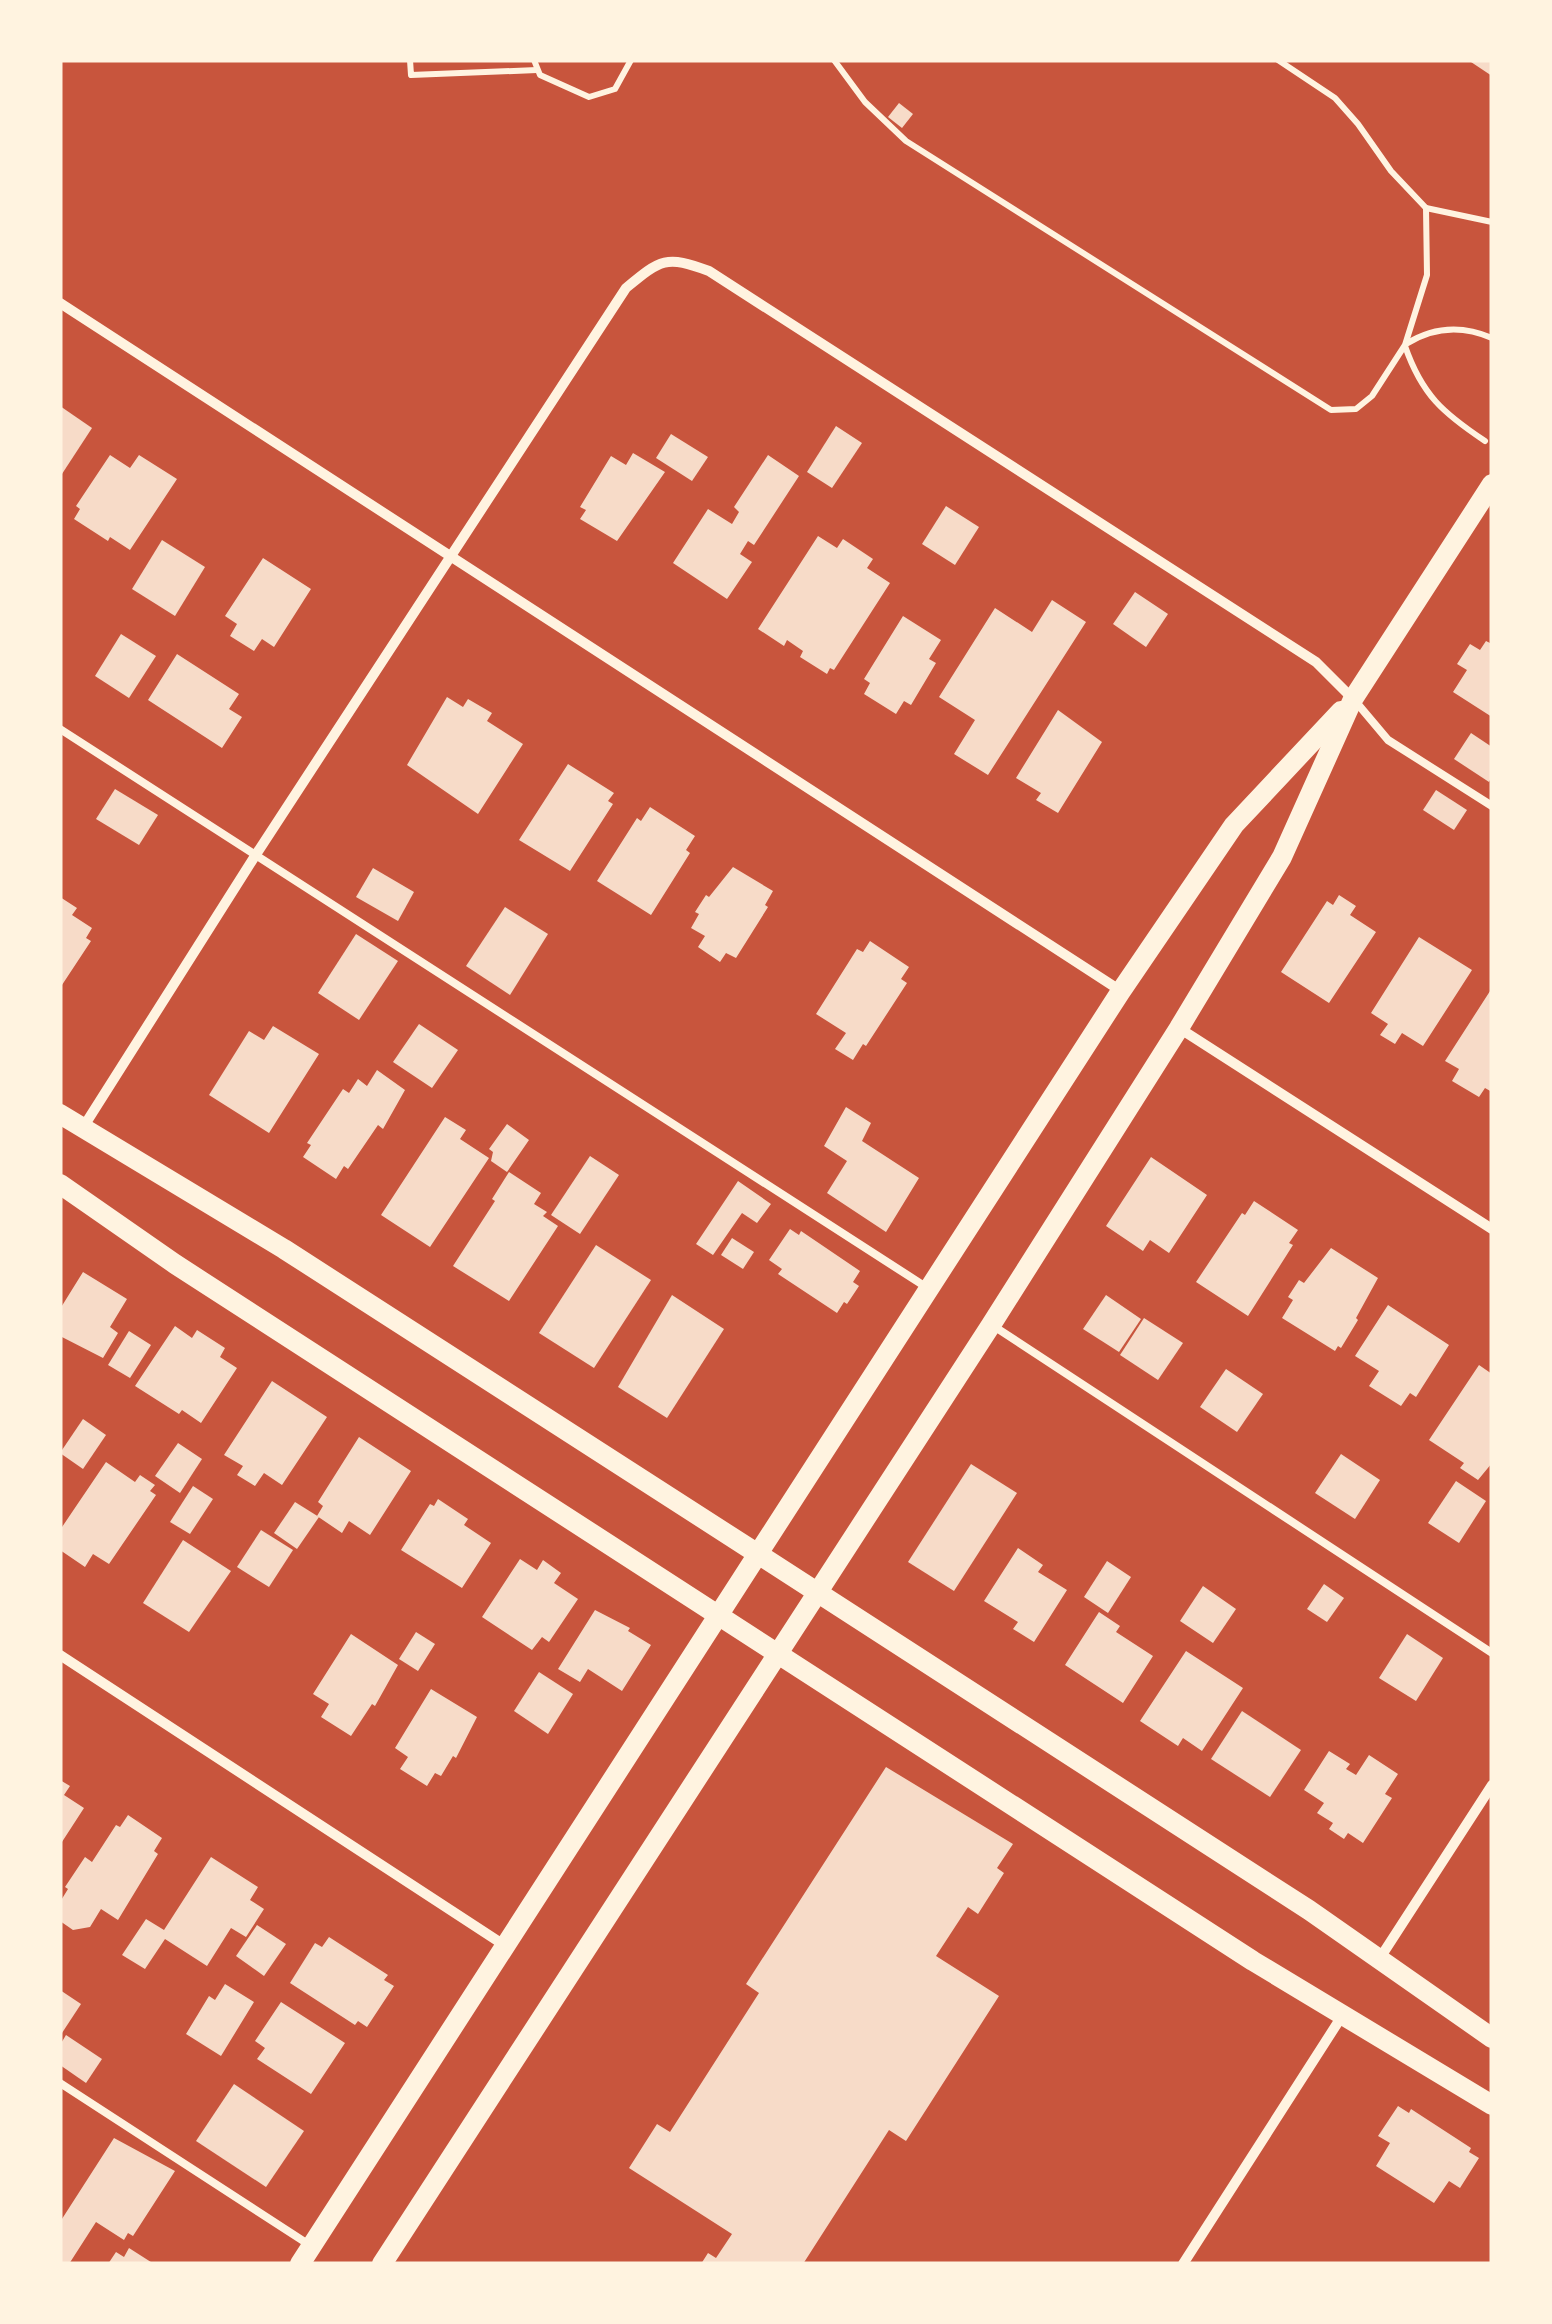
<svg xmlns="http://www.w3.org/2000/svg" width="1552" height="2324" font-family="'Crimson Pro',serif">
	<rect width="100%" height="100%" fill="#c8553d"/>
	<g fill="#f7dbc8">
		<path d="M1468,60H1492V76Z"/>
		<path d="M899,103L913,114L902,128L888,117Z"/>
		<path d="M60,406L92,428L60,477Z"/>
		<path d="M836,426L862,443L832,488L807,472Z"/>
		<path d="M671,434L708,457L692,481L656,458Z"/>
		<path d="M633,453L665,472L617,541L580,519L586,510L580,507L611,456L626,465Z"/>
		<path d="M110,455L130,468L139,455L177,479L130,550L110,537L108,541L74,519L80,509L76,506Z"/>
		<path d="M768,455L799,476L754,545L748,541L740,554L752,562L727,599L673,563L708,509L732,524L739,512L734,507Z"/>
		<path d="M946,506L979,527L955,565L922,544Z"/>
		<path d="M818,536L837,548L843,539L873,559L867,568L890,583L834,670L830,668L827,674L800,657L803,651L787,640L784,646L758,629Z"/>
		<path d="M162,540L205,567L175,616L132,589Z"/>
		<path d="M263,558L311,589L274,647L262,639L254,651L230,636L237,624L225,616Z"/>
		<path d="M1135,592L1168,614L1146,647L1113,624Z"/>
		<path d="M1052,600L1086,622L988,775L954,754L975,720L939,697L995,608L1032,632Z"/>
		<path d="M903,616L941,640L929,659L936,663L911,705L904,701L896,714L864,694L870,683L864,679Z"/>
		<path d="M121,634L156,656L129,698L95,676Z"/>
		<path d="M1486,641L1492,644V717L1453,692L1467,670L1457,664L1470,644L1480,650Z"/>
		<path d="M177,654L239,694L229,709L242,717L222,748L148,700Z"/>
		<path d="M447,697L463,707L468,699L492,713L487,721L523,744L478,814L407,765Z"/>
		<path d="M1058,710L1102,742L1058,813L1036,800L1041,793L1016,778Z"/>
		<path d="M1471,733L1492,747V776L1489,782L1454,759Z"/>
		<path d="M568,764L614,793L608,801L613,804L570,871L519,840Z"/>
		<path d="M115,789L158,815L139,845L96,819Z"/>
		<path d="M1436,790L1467,810L1454,830L1423,810Z"/>
		<path d="M650,807L695,836L686,850L690,853L651,915L597,881L637,818L641,821Z"/>
		<path d="M733,867L773,891L765,905L768,907L736,958L726,953L720,962L698,947L705,936L691,928L699,914L695,912L706,895L709,897Z"/>
		<path d="M373,868L414,892L398,921L356,897Z"/>
		<path d="M1339,895L1356,906L1350,915L1376,932L1329,1003L1281,972L1327,901L1333,905Z"/>
		<path d="M60,897L77,908L72,915L92,928L86,938L91,941L60,988Z"/>
		<path d="M505,907L548,934L510,995L466,966Z"/>
		<path d="M356,934L398,961L359,1020L318,993Z"/>
		<path d="M1419,937L1472,970L1423,1046L1402,1033L1395,1044L1380,1035L1388,1024L1371,1013Z"/>
		<path d="M870,941L909,967L901,979L907,983L866,1046L863,1044L853,1060L835,1049L846,1033L816,1014L857,949L863,952Z"/>
		<path d="M1492,988V1092L1485,1088L1479,1097L1452,1081L1459,1069L1445,1061Z"/>
		<path d="M419,1024L458,1050L432,1088L393,1062Z"/>
		<path d="M273,1026L319,1054L269,1133L209,1095L249,1031L264,1040Z"/>
		<path d="M377,1070L405,1090L383,1129L378,1125L348,1169L344,1166L336,1179L303,1157L311,1145L307,1143L343,1089L349,1093L358,1079L367,1086Z"/>
		<path d="M846,1107L871,1123L862,1141L919,1178L886,1232L827,1193L847,1161L824,1146Z"/>
		<path d="M445,1117L466,1130L460,1139L489,1158L430,1247L381,1215Z"/>
		<path d="M507,1124L529,1140L507,1172L491,1161L493,1152L489,1149Z"/>
		<path d="M590,1156L619,1175L580,1234L551,1215Z"/>
		<path d="M1151,1157L1207,1195L1169,1253L1150,1240L1143,1251L1106,1226Z"/>
		<path d="M509,1172L541,1193L534,1204L547,1212L543,1216L558,1226L509,1301L453,1266L495,1201L492,1199Z"/>
		<path d="M738,1181L771,1204L757,1223L742,1213L713,1255L696,1244Z"/>
		<path d="M1254,1201L1298,1230L1289,1243L1293,1245L1248,1316L1196,1282L1242,1213L1245,1215Z"/>
		<path d="M790,1229L799,1235L801,1231L860,1271L853,1282L859,1286L847,1304L844,1302L837,1313L778,1274L782,1269L769,1260Z"/>
		<path d="M732,1238L754,1252L743,1269L721,1255Z"/>
		<path d="M596,1245L651,1280L594,1368L539,1333Z"/>
		<path d="M1331,1248L1378,1278L1356,1318L1358,1320L1341,1348L1338,1346L1335,1351L1282,1318L1293,1300L1288,1297L1299,1280L1304,1283Z"/>
		<path d="M83,1272L127,1299L110,1327L118,1333L103,1358L60,1336V1309Z"/>
		<path d="M672,1295L724,1329L667,1418L618,1387Z"/>
		<path d="M1106,1295L1141,1319L1119,1352L1083,1329Z"/>
		<path d="M1388,1305L1449,1345L1416,1397L1410,1393L1401,1406L1369,1386L1379,1371L1355,1356Z"/>
		<path d="M1144,1318L1183,1343L1158,1380L1120,1355Z"/>
		<path d="M175,1326L192,1338L197,1330L225,1348L220,1357L237,1368L201,1423L182,1410L179,1414L135,1386Z"/>
		<path d="M129,1331L151,1345L130,1378L108,1365Z"/>
		<path d="M1479,1365L1492,1374V1463L1478,1480L1460,1468L1464,1463L1429,1440Z"/>
		<path d="M1226,1369L1263,1394L1237,1432L1200,1407Z"/>
		<path d="M272,1381L327,1417L282,1485L264,1473L255,1486L237,1475L243,1466L224,1455Z"/>
		<path d="M83,1419L106,1435L83,1469L60,1453Z"/>
		<path d="M359,1437L411,1471L370,1535L349,1521L342,1533L317,1516L323,1506L318,1502Z"/>
		<path d="M178,1443L202,1459L180,1493L155,1476Z"/>
		<path d="M1341,1454L1380,1480L1355,1519L1315,1493Z"/>
		<path d="M106,1462L135,1482L140,1475L155,1485L150,1491L156,1495L109,1564L93,1554L85,1567L60,1550V1530Z"/>
		<path d="M971,1464L1017,1493L954,1591L908,1562Z"/>
		<path d="M1456,1481L1486,1501L1459,1543L1428,1523Z"/>
		<path d="M193,1486L213,1499L190,1534L170,1522Z"/>
		<path d="M438,1499L468,1519L464,1525L491,1543L462,1588L401,1550L430,1504L434,1506Z"/>
		<path d="M295,1502L319,1517L297,1549L274,1533Z"/>
		<path d="M261,1530L293,1550L269,1587L237,1567Z"/>
		<path d="M183,1540L231,1571L189,1632L143,1603Z"/>
		<path d="M1018,1548L1043,1565L1038,1572L1067,1590L1034,1642L1013,1629L1018,1622L984,1601Z"/>
		<path d="M520,1559L537,1570L543,1560L561,1573L554,1583L578,1599L549,1642L542,1637L532,1650L482,1617Z"/>
		<path d="M1107,1561L1131,1577L1108,1613L1084,1597Z"/>
		<path d="M1324,1584L1344,1598L1327,1622L1307,1609Z"/>
		<path d="M1203,1586L1236,1609L1213,1643L1180,1621Z"/>
		<path d="M595,1610L630,1628L628,1631L651,1645L622,1691L588,1669L580,1682L558,1669Z"/>
		<path d="M1099,1612L1120,1626L1116,1632L1153,1656L1123,1703L1065,1665Z"/>
		<path d="M416,1632L435,1644L418,1671L399,1659Z"/>
		<path d="M351,1634L398,1665L375,1706L372,1704L351,1736L321,1717L329,1704L313,1694Z"/>
		<path d="M1407,1634L1443,1658L1416,1701L1379,1678Z"/>
		<path d="M1186,1651L1243,1688L1202,1751L1183,1738L1178,1746L1140,1721Z"/>
		<path d="M539,1672L573,1694L548,1734L514,1711Z"/>
		<path d="M431,1689L477,1717L456,1758L453,1756L441,1776L435,1773L427,1786L400,1769L408,1757L395,1748Z"/>
		<path d="M1242,1711L1301,1750L1270,1797L1211,1759Z"/>
		<path d="M1329,1751L1350,1764L1346,1769L1356,1775L1369,1755L1398,1774L1385,1794L1392,1798L1363,1843L1348,1833L1344,1839L1329,1829L1333,1823L1317,1813L1324,1803L1304,1790Z"/>
		<path d="M886,1767L1013,1844L997,1868L1004,1873L978,1914L968,1907L936,1956L999,1996L906,2141L889,2130L803,2264H701L708,2253L716,2258L732,2234L629,2168L657,2124L670,2132L759,1993L746,1984Z"/>
		<path d="M60,1780L70,1786L64,1795L84,1808L60,1845Z"/>
		<path d="M128,1815L162,1838L154,1851L158,1854L118,1920L101,1909L90,1927L73,1930L60,1921V1902L68,1889L65,1887L85,1857L92,1862L116,1825L120,1827Z"/>
		<path d="M211,1857L258,1887L250,1900L264,1909L246,1937L231,1928L207,1966L165,1939L145,1969L122,1955L146,1919L164,1930Z"/>
		<path d="M257,1925L286,1944L264,1976L236,1956Z"/>
		<path d="M329,1937L388,1975L384,1980L394,1986L367,2027L358,2021L355,2025L290,1983L315,1943L322,1947Z"/>
		<path d="M225,1984L254,2002L221,2056L186,2034L209,1996L215,2000Z"/>
		<path d="M60,1990L81,2004L60,2036Z"/>
		<path d="M281,2002L345,2043L311,2094L257,2059L265,2048L255,2041Z"/>
		<path d="M66,2035L102,2059L86,2083L60,2065V2045Z"/>
		<path d="M234,2084L304,2131L266,2187L196,2141Z"/>
		<path d="M1398,2106L1409,2113L1411,2109L1471,2148L1469,2152L1479,2158L1460,2188L1449,2181L1434,2203L1376,2166L1390,2143L1378,2136Z"/>
		<path d="M114,2138L175,2171L133,2236L128,2233L124,2240L96,2222L69,2264H60V2222Z"/>
		<path d="M129,2248L154,2264H108L116,2252L124,2257Z"/>
	</g>
	<g fill="none" stroke-linecap="round" stroke-linejoin="round">
		<g stroke="#fff3e0" stroke-width="6">
			<path d="M410,60L411,75L537,70"/>
			<path d="M534,60L540,75L589,97L615,89L631,60"/>
			<path d="M834,60L865,102L906,141L1331,410L1356,409L1372,396L1405,345L1427,275L1426,208"/>
			<path d="M1278,60L1335,98L1358,124L1391,171L1426,208L1492,222"/>
			<path d="M1406,344C1433,327 1462,325 1492,338"/>
			<path d="M1405,346C1422,395 1443,413 1485,441"/>
		</g>
		<g stroke="#fff3e0" stroke-width="8">
			<path d="M1356,702L1388,740L1492,806"/>
			<path d="M60,729L926,1287"/>
			<path d="M995,1327L1492,1653"/>
			<path d="M60,2083L308,2244"/>
		</g>
		<g stroke="#fff3e0" stroke-width="10">
			<path d="M60,303L1121,991"/>
			<path d="M1179,1028L1492,1229"/>
			<path d="M84,1126L255,856L626,288C661,259 666,255 709,271L1316,662L1353,699"/>
			<path d="M60,1655L504,1945"/>
			<path d="M1380,1958L1492,1785"/>
			<path d="M1183,2264L1342,2016"/>
		</g>
		<g stroke="#fff3e0" stroke-width="20">
			<path d="M60,1114L284,1249L758,1554L1309,1910L1492,2038"/>
			<path d="M60,1184L175,1264L1253,1961L1492,2105"/>
			<path d="M300,2264L1121,991L1234,825L1341,711"/>
			<path d="M382,2264L991,1325L1179,1028L1282,857L1353,699L1492,484"/>
		</g>
	</g>
	<rect width="1552" height="2324" fill="none" stroke="#fff3e0" stroke-width="125"/>
</svg>
